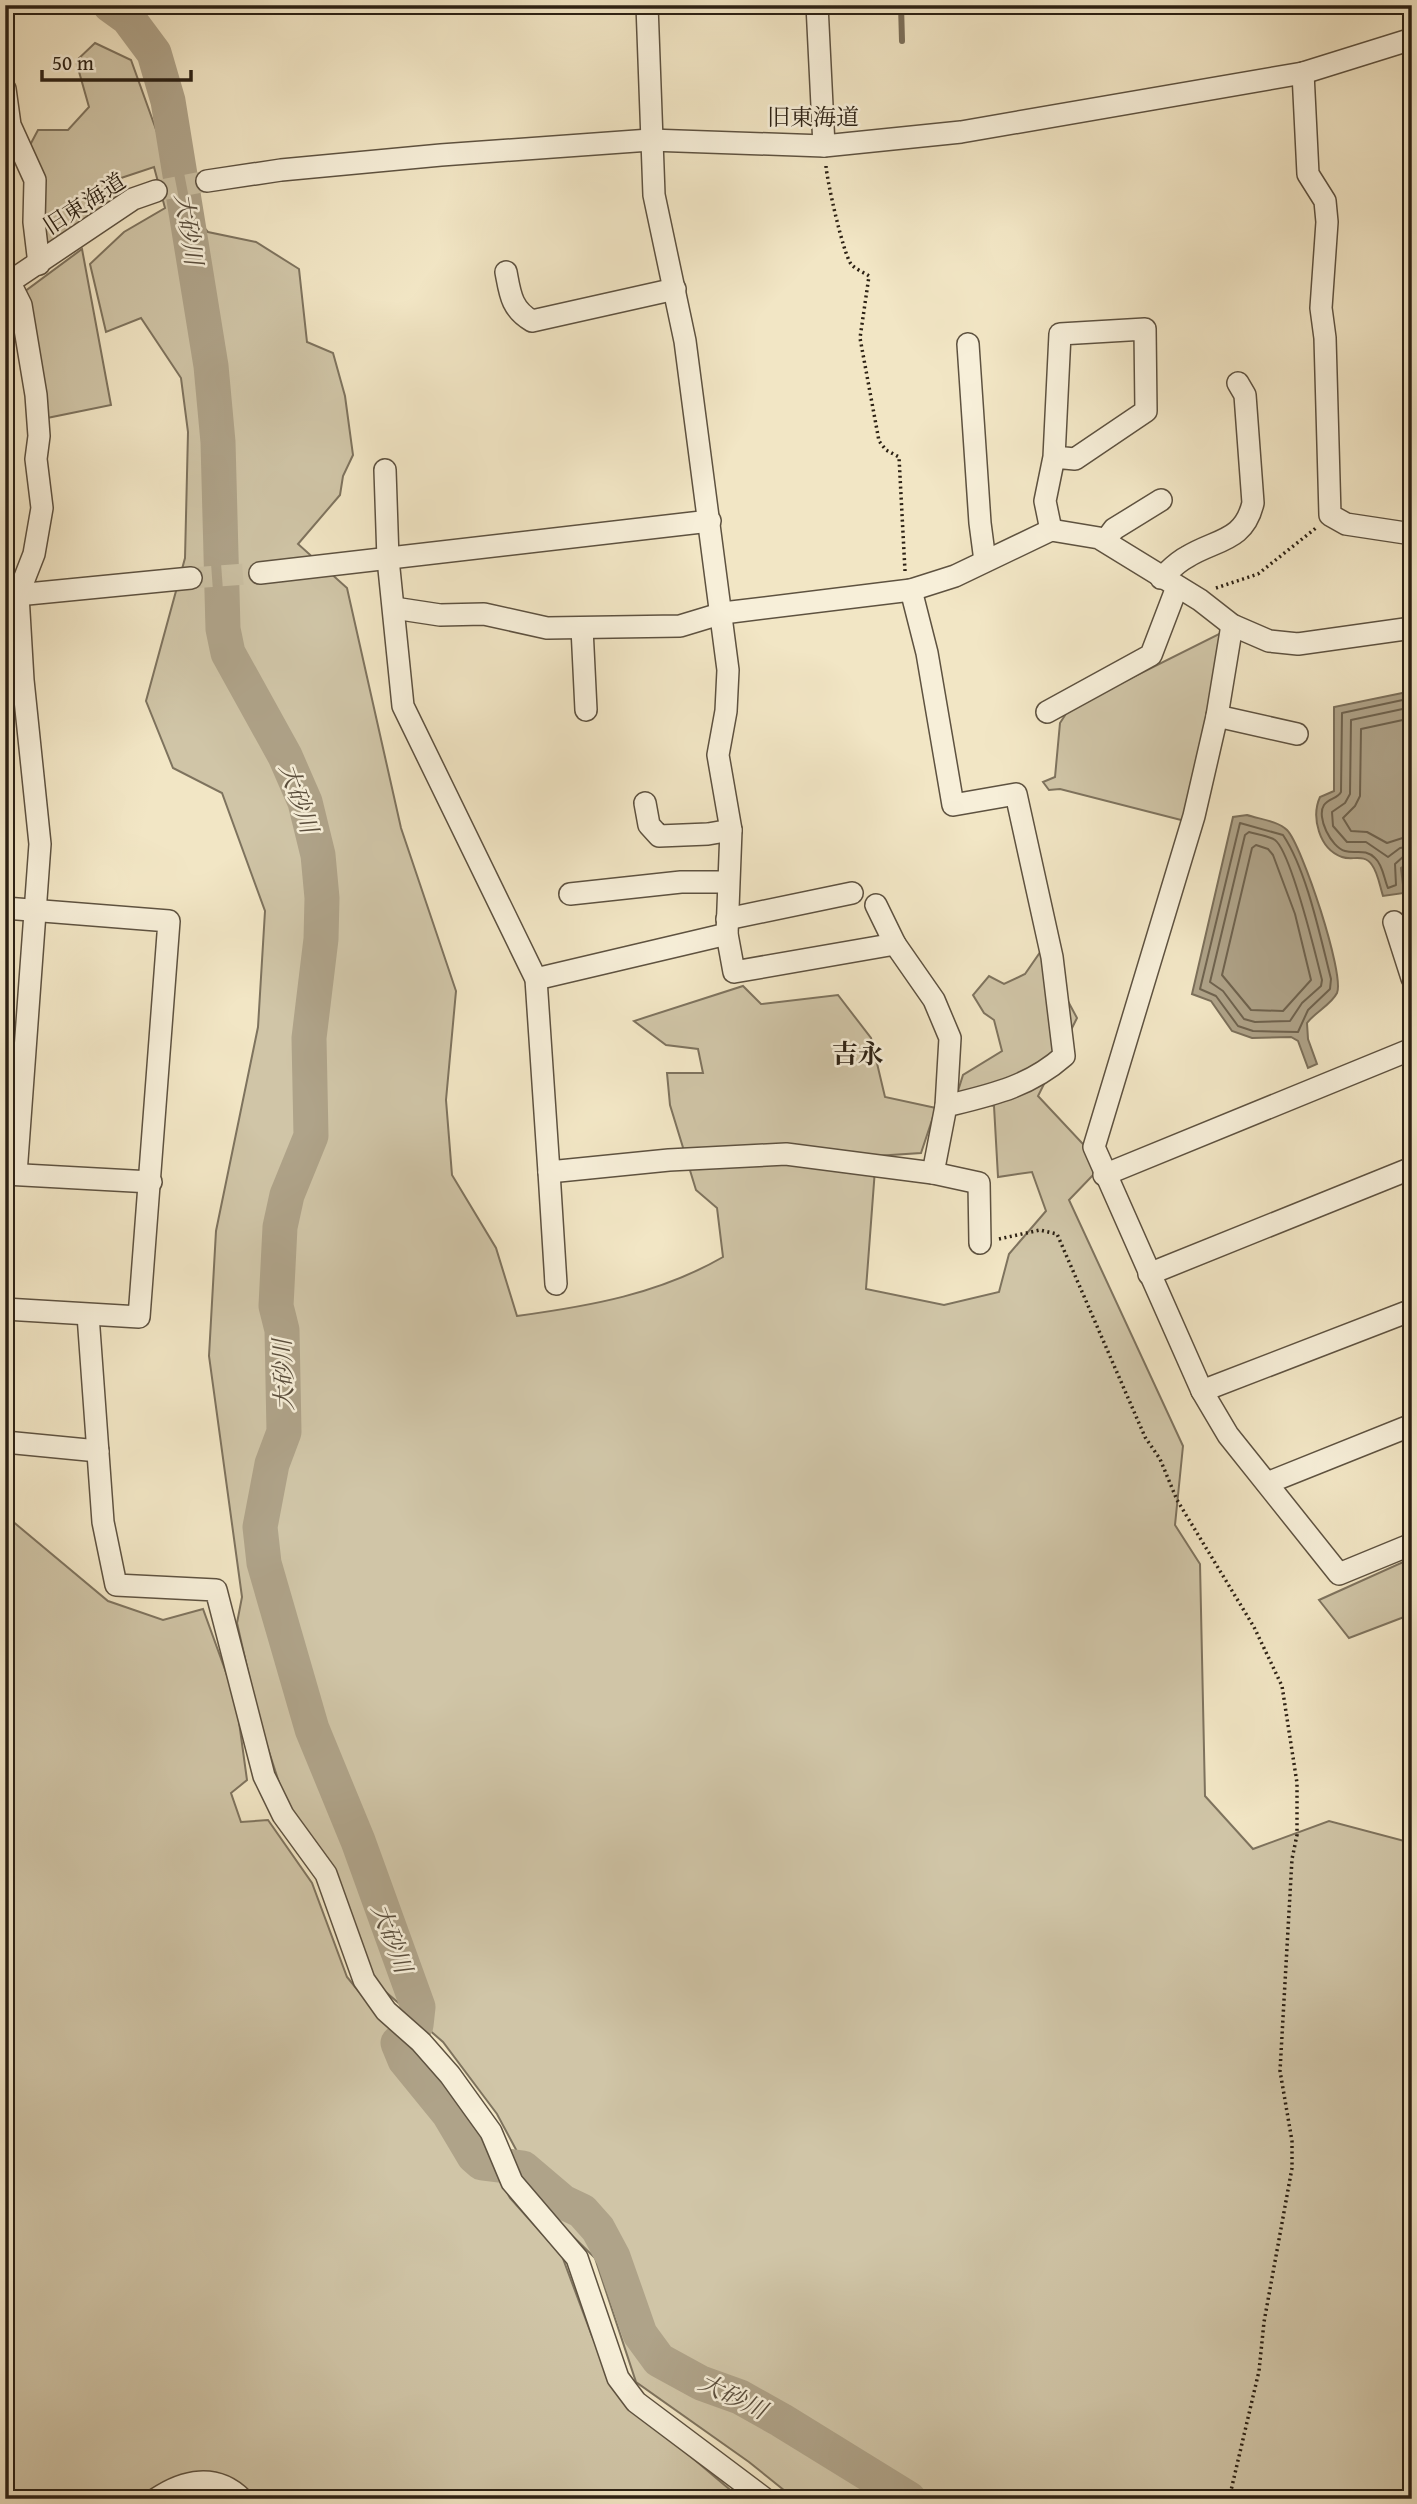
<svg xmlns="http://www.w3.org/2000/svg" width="1417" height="2504" font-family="'Gentium Book Plus','Noto Serif JP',serif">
	<rect width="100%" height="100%" fill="#f2e6c5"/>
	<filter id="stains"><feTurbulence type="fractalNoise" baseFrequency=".00286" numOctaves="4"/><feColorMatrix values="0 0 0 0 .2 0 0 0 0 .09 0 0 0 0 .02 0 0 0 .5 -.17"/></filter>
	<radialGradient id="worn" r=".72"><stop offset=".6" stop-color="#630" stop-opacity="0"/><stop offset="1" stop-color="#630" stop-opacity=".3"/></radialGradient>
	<g fill="#d0c5a7" stroke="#7e735e" stroke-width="2">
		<path d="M95,43L131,60L158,135L176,197L208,232L256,242L299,269L307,342L333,353L345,396L353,455L343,476L340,495L298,544L347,588L401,828L456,991L446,1100L452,1175L496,1248L517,1316C590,1306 659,1294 723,1257L717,1208L696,1190L670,1105L667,1073H703L698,1049L666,1045L634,1021L743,986L761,1004L838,995L871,1038L885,1097L936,1108L921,1153L876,1156L866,1289L944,1305L999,1292L1009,1254L1046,1211L1032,1172L998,1177L994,1106L957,1094L963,1075L1002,1051L994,1020L984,1013L973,995L989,976L1004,984L1025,974L1041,951L1077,1018L1038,1096L1083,1144L1095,1173L1069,1200L1183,1446L1175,1525L1200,1564L1205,1796L1253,1849L1329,1821L1412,1843V2499H795L749,2462L636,2382L595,2258L551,2215L497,2114L443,2042L371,1979L286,1804L260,1724L237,1623L242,1597L209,1356L216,1231L258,1027L265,911L222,793L173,768L146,701L185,558L188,432L181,378L141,318L106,332L90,264L124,232L165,208L154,167L121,178L120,206L60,243L45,242L29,147L38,130H68L89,107L76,61Z"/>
		<path d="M82,249L111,405L47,418L24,292Z"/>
		<path d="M1225,631L1185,821L1060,789L1049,790L1043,782L1055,777L1060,723L1069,709Z"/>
		<path d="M5,1515L108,1601L163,1620L203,1609L236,1700L247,1780L231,1793L241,1822L268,1820L312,1883L347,1977L377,2014L423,2054L473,2127L510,2198L562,2256L592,2336L624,2400L741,2499H5Z"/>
		<path d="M1412,1558V1614L1349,1638L1319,1600Z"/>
	</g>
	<g fill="#afa389" stroke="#7b6f5a" stroke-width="2">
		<path d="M1412,691V861L1401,868L1404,893L1383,896C1380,887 1378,873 1372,865C1364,853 1352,861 1342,857C1319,849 1311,817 1320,797L1334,791V707Z"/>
		<path d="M1247,815C1259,819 1278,821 1287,830C1302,845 1345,975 1337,993C1331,1005 1315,1012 1307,1023L1308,1039L1317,1064L1308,1068L1298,1041L1291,1037L1252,1038L1232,1031L1211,1001L1192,994L1233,817Z"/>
	</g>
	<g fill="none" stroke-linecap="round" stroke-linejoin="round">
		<g stroke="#6e624e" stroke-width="2">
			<path d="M1412,698L1342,713L1341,792C1337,799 1329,798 1324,805C1316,817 1331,847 1345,851C1356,854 1365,848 1375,858C1383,865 1384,879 1388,888L1396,885L1395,864L1404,856L1412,854"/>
			<path d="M1412,707L1351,720L1350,794L1345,803L1332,812L1333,826L1347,842H1366L1388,857L1400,848L1412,846"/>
			<path d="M1412,718L1361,729L1360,796L1355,806L1343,818L1351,831L1367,832L1387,843L1412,835"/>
			<path d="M1240,823L1283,835C1307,871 1320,936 1331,979L1330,989L1308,1010L1298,1032L1253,1031L1238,1026L1216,996L1200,989Z"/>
			<path d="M1249,832C1256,834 1269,836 1275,840C1291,852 1316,956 1322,980L1321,986L1302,1003L1290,1021L1255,1022L1244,1019L1223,991L1210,982L1245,835Z"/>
			<path d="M1256,845L1268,849L1273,855L1295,914L1311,980L1283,1011L1251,1010L1222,975L1252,848Z"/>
		</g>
		<path stroke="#7b6f5a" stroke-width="6" d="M901,5L902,41"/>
		<path stroke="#afa389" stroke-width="35" d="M110,5L128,18L154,53L168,101L211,366L218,442L223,629L228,653L285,756L305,802L318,855L322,898L321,939L309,1038L311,1136L287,1195L280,1227L276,1306L282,1330L284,1432L272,1464L260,1527L264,1563L312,1729L358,1841L418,2007L416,2025L398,2043L405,2060L449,2114L474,2156L482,2163L523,2168L563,2202L582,2211L598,2229L613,2257L640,2334L659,2360L701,2383L740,2397L781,2420L909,2499"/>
		<g stroke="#cabfa2" stroke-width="21" stroke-dasharray="21 10" stroke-linecap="butt">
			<path d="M156,191L207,181"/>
			<path d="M191,578L260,573"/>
		</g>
		<g stroke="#5e5240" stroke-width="24">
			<g id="minor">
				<path d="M647,5L654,195L685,341L728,670L726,711L718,755L731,830L727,934L734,972L895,944L934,1000L950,1038L946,1106"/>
				<path d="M817,5L824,146"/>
				<path d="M1303,73L1308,174L1325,201L1327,222L1321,308L1325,338L1330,515L1346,524L1412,534"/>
				<path d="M5,89L10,125L35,180L34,222L39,264"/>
				<path d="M207,181L281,170L441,155L650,140L824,146L961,132L1303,73L1412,39"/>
				<path d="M506,272C510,293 511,309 532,321L675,289"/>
				<path d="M10,283L21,305L36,395L39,436L36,459L42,508L34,554L18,595L23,680L40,844L16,1174"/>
				<path d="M5,285L133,199L156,191"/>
				<path d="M968,344L980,523L985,561"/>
				<path d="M385,470L388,559L403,706L536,979L549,1172L669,1160L786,1154L933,1173"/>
				<path d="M1051,530L1045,501L1054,457L1060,334L1145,329L1146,411L1075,459L1054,457"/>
				<path d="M1105,541L1114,529L1161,500"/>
				<path d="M260,573L710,521"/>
				<path d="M1161,578C1169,571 1177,562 1187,557C1216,539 1244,542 1253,503L1245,395L1238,383"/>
				<path d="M911,590L927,653L953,805L1016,794L1052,957L1064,1056C1029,1087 991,1095 946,1106L933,1173L979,1183L980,1243"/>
				<path d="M7,596L191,578"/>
				<path d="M394,608L440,615L484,614L547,628L680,626L723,613L911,590L955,576L1051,530L1099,538L1200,600L1232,625L1269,641L1298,644L1412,628"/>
				<path d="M1232,625L1217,716L1194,816L1094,1147L1202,1391L1228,1435L1339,1574L1412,1544"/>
				<path d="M582,628L586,710"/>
				<path d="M1047,712L1151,655L1177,587"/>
				<path d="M1217,716L1297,734"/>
				<path d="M645,803L649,825L659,836L708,834L731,830"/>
				<path d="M570,894L681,882H727"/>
				<path d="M876,905L895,944"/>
				<path d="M5,908L169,921L139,1317L5,1309"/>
				<path d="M727,919L852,893"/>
				<path d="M1394,922L1412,978"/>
				<path d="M536,979L727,934"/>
				<path d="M549,1172L556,1284"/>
				<path d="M5,1174L151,1182"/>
				<path d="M1104,1175L1412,1049"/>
				<path d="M1149,1274L1412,1168"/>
				<path d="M88,1315L103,1522L116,1585L216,1590L264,1776L283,1815L326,1874L364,1980L386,2011L421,2042L450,2075L491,2132L512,2182L577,2258L618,2378L636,2402L765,2499"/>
				<path d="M1202,1391L1412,1310"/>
				<path d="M5,1442L98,1451"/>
				<path d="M1267,1483L1412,1425"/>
				<path d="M156,2499C184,2480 216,2473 242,2499"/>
			</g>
		</g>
		<g stroke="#2c2114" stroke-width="3.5" stroke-dasharray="2 3.5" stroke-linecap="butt">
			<path d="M826,166C827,181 843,253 851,264C855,269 863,272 869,276L860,338L879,441L886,450L899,457L905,571"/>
			<path d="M5,183L15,182"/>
			<path d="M1216,588L1258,574L1316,528"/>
			<path d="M999,1239L1040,1230L1057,1234L1145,1437L1160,1459L1177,1500L1254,1627L1282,1686L1297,1783V1835L1292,1859L1280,2071L1292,2141V2168L1264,2322L1259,2371L1229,2499"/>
		</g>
		<use href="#minor" stroke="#f7efd9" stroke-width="21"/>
	</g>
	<g text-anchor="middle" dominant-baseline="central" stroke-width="5" stroke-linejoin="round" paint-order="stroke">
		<g font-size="23" fill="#2c2114" stroke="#f7efd9">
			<text x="813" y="116">旧東海道</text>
			<text transform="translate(84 203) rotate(-33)">旧東海道</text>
		</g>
		<g font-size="24" font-style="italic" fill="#5a4e3d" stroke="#f7efd9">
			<text transform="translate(189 229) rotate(81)">大砂川</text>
			<text transform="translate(299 798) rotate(71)">大砂川</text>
			<text transform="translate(283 1375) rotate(-92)">大砂川</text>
			<text transform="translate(392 1938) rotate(69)">大砂川</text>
			<text transform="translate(733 2396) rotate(26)">大砂川</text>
		</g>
		<g font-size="26" font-weight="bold" fill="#2c2114" stroke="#f7efd9">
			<text x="858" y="1053">吉永</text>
		</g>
	</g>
	<rect width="1417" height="2504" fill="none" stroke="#f2e6c5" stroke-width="28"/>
	<rect x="7" y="7" width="1403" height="2490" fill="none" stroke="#2c2114" stroke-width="3.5"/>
	<rect x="14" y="14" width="1389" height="2476" fill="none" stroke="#2c2114" stroke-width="2"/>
	<path d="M42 70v10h149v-10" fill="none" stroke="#2c2114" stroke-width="3.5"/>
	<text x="52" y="70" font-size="21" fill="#2c2114" stroke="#f7efd9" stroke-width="5" paint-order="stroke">50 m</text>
	<rect width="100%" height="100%" filter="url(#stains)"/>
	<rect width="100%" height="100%" fill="url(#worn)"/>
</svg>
